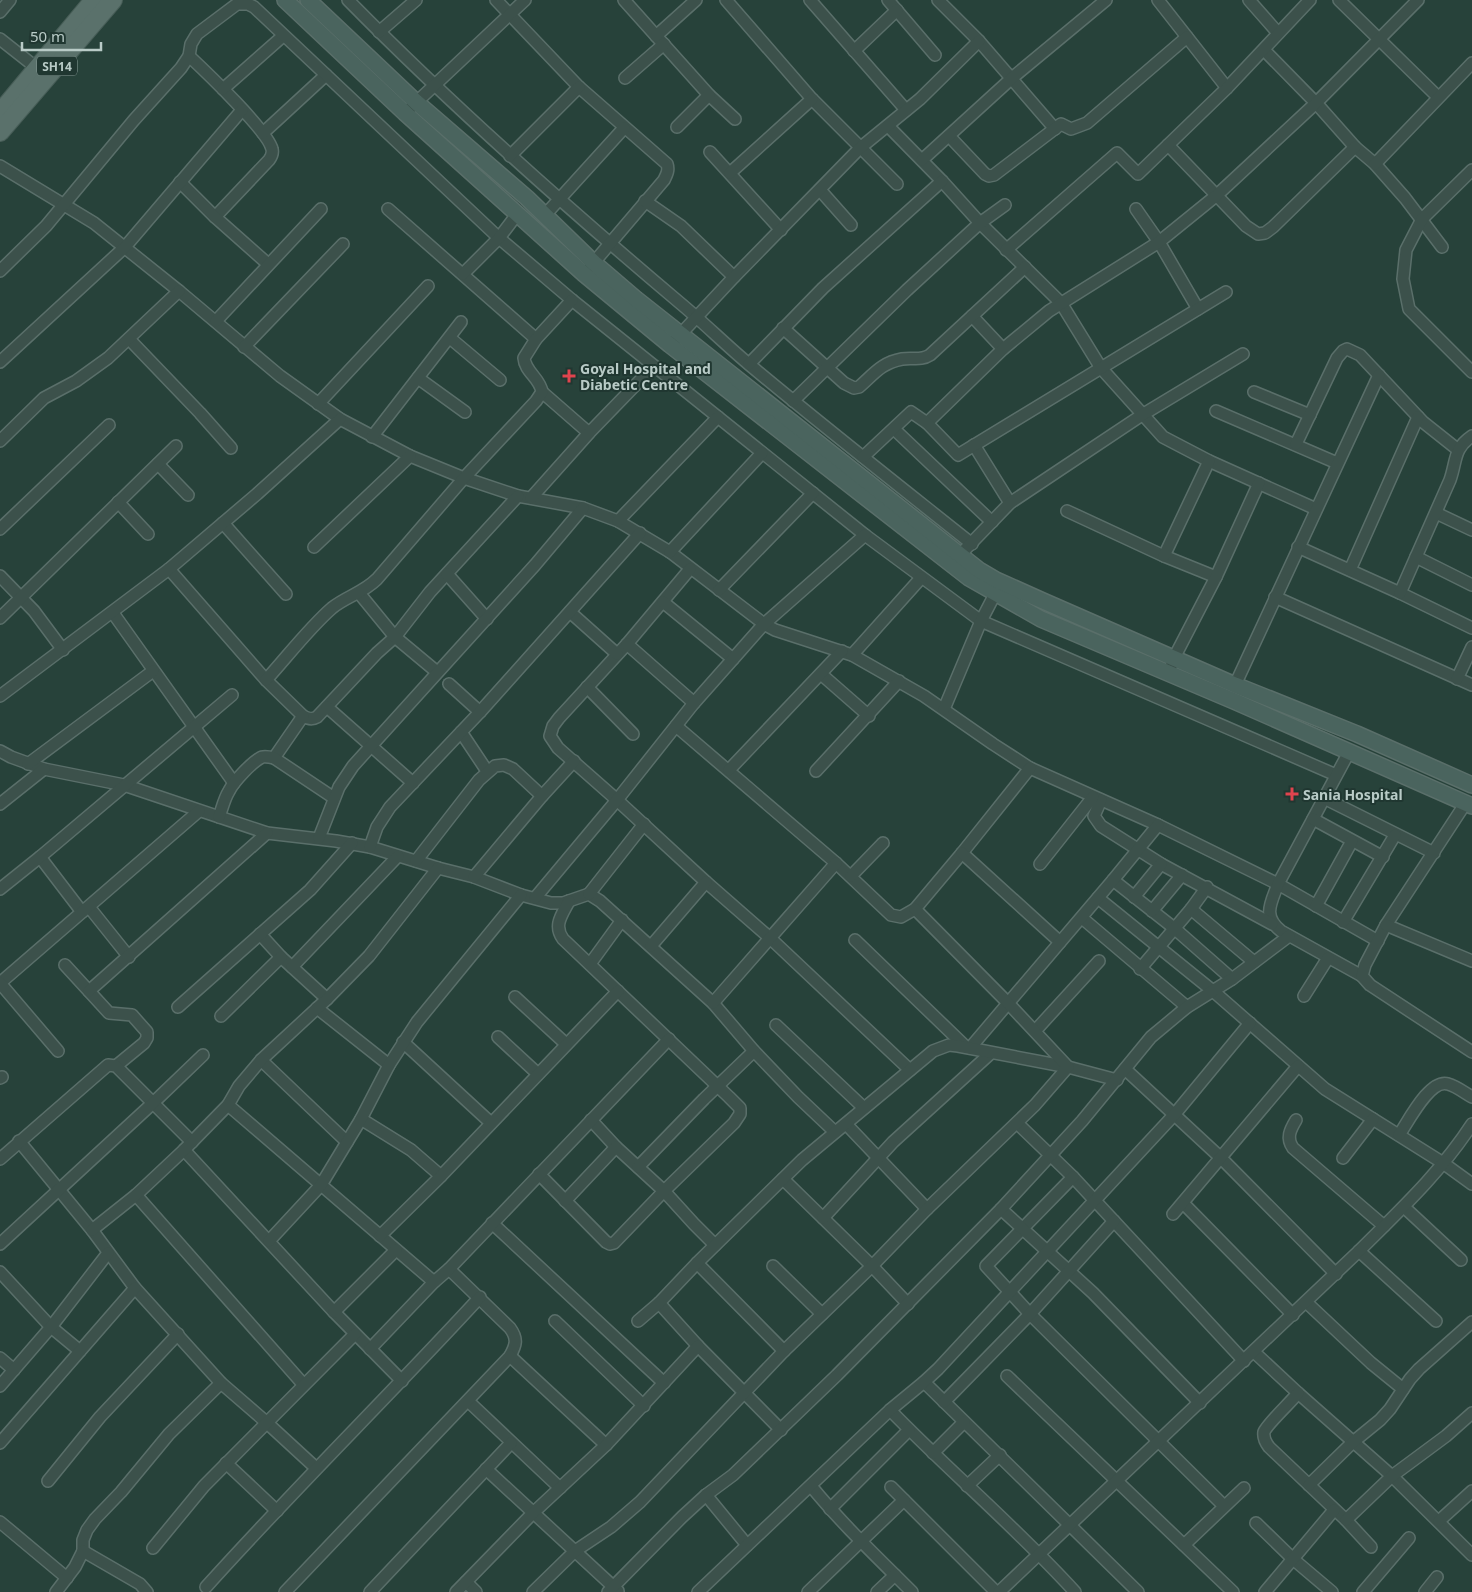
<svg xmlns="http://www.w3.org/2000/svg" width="1472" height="1592" font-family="'Noto Sans',sans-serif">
	<rect width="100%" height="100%" fill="#27423a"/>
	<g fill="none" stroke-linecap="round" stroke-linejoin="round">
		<g stroke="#5a6f6a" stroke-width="14">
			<g id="street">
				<path d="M348,0C453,107 565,206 680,303C704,323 727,346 751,366C824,427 898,485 972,544"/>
				<path d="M496,0L579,87L667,164C669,170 667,174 664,180L590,267"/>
				<path d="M624,0L709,95L735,119"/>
				<path d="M726,0L812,99L897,184"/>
				<path d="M810,0L906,110"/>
				<path d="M888,0L935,55"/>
				<path d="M938,0L979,41L1055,129"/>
				<path d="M1158,0L1227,88"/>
				<path d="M1249,0L1278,33"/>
				<path d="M1339,0L1438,97"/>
				<path d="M0,12L10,0"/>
				<path d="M379,32L416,0"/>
				<path d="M656,36L696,0"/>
				<path d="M0,39L38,69"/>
				<path d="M1264,50L1316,103L1355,147L1375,164L1405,198L1442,247"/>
				<path d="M854,51L897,10"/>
				<path d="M189,56C205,71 268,131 272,149C273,153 272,156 269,160L215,217"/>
				<path d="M625,78L664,44"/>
				<path d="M223,89L283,36"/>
				<path d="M405,113L525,0"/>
				<path d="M888,126L942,181L980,223L1061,303L1101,368L1163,437L1209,461L1316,509"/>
				<path d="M677,127L709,95"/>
				<path d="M263,133L326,75"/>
				<path d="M949,136L985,174L989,176L994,175L1061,124L1071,129L1087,123L1187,37"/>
				<path d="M1168,145L1246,226L1258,234L1265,233L1273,227L1355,147"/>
				<path d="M710,152L781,230"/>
				<path d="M510,156L579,87"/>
				<path d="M922,160L1012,78L1106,0"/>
				<path d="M1375,164L1472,63"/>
				<path d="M0,166L94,223L179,291L280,376L340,419L410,456L464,478L518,496L583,508L618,521L670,552L764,624L775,630L852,655L924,696L993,744L1030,768L1158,825L1278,884L1378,941"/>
				<path d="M1472,170L1422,219L1406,250L1403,279L1409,309L1472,372"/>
				<path d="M730,173L812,99"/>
				<path d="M180,182L215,217L268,264"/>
				<path d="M820,190L851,225"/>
				<path d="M645,201L681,226L734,277"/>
				<path d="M388,209L536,339"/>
				<path d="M1136,209L1159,242L1198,309"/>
				<path d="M545,215L624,128"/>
				<path d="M1006,250L1117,153L1138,174L1227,88L1310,0"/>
				<path d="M0,271L46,226L134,120L181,68L189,56L191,44L197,34L237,4H248L254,7L499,238L572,300L865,535L981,621L1336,775"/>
				<path d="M463,274L499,238L518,213"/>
				<path d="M972,316L1003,349"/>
				<path d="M216,321L321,209"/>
				<path d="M783,328L844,383L854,388L859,387C874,374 881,363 902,359C912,357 921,361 930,355L1025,267"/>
				<path d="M450,338L500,380"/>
				<path d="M129,339L200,413L231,448"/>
				<path d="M676,339L734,277L860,148L920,99L979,41"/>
				<path d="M244,347L343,244"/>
				<path d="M0,362L125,247L242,110"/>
				<path d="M749,364L823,288L942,181"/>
				<path d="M418,378L465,412"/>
				<path d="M542,392L589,433"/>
				<path d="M1254,392L1310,415"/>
				<path d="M793,401L907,290L980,223L1005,205"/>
				<path d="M318,404L428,286"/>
				<path d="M1216,411L1337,463"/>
				<path d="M927,423L1003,349L1049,311L1159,242L1217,195L1316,103L1418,0"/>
				<path d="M894,429L992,522"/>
				<path d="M372,437L461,322"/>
				<path d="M0,441L44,398L76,381L108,358L179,291"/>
				<path d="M1296,444L1337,358L1343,351L1347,349L1360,355L1423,422L1457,449"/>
				<path d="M974,445L1010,503"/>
				<path d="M863,457L911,412L927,423L958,455L1226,292"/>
				<path d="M158,464L188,495"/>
				<path d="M531,498L589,433L654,366"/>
				<path d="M118,502L148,534"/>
				<path d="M1067,511L1164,556L1216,577"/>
				<path d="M1436,513L1472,530"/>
				<path d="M618,521L718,417"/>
				<path d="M223,523L286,594"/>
				<path d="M0,529L109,425"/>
				<path d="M314,547L410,456"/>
				<path d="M1298,547L1400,593L1472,628"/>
				<path d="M670,552L762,453"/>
				<path d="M1164,556L1209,461"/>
				<path d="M1416,557L1472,585"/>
				<path d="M955,560L1010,503L1142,415L1243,354"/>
				<path d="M169,569L266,680L303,716C308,719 312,720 317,717L377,653L395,637L430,592L518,496"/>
				<path d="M690,569L627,644L559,718L553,726L550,736L558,748L617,800L706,882L770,938L910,1070"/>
				<path d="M1350,570L1418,417"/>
				<path d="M447,574L487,619"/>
				<path d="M0,576L34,611L63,650"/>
				<path d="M719,590L813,493"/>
				<path d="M359,593L395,637L437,672"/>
				<path d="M1400,593L1450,480C1457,460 1453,449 1472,436"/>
				<path d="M1275,597L1472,685"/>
				<path d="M663,602L733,659"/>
				<path d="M570,612L617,654"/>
				<path d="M113,613L234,783"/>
				<path d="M0,618L176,446"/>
				<path d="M627,644L694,703"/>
				<path d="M852,655L921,578"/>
				<path d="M1169,673L1174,658L1216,577L1259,483"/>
				<path d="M821,674L869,716"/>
				<path d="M1457,679L1472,647"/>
				<path d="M266,680C287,657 309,628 332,608C347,596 363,593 377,579L464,478L536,401L542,392C540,378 525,372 524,358L536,339L572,300"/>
				<path d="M449,684L480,712"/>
				<path d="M1235,685L1379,375"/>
				<path d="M587,687L633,734"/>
				<path d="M0,696L169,569L257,494L340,419"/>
				<path d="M327,707L413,783"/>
				<path d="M944,709L981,621L995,594"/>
				<path d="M676,726L836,863L891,915L901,917L915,909L962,853L1030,768"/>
				<path d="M461,732L487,771"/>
				<path d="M0,751L11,757L44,769L124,785L267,833L336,841L370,847L438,868L474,877L521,895L551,903H563L589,894L600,901L713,1003L754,1051L798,1097L835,1132"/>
				<path d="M1349,752L1278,884C1271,903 1262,916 1281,931L1362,976"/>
				<path d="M274,758L303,716"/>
				<path d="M28,764L153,671"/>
				<path d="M729,770L842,651"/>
				<path d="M816,771L899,681"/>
				<path d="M1324,798L1434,853"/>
				<path d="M1101,800L1094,816L1101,826L1161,864L1272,924"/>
				<path d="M0,804L44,769"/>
				<path d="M1465,804L1386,925L1365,965L1362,976L1370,985L1472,1052"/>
				<path d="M219,817C222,809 224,799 229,791C234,781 252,762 262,757C266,756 270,757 274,758L334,798"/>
				<path d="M1313,819L1383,857"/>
				<path d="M319,838L339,787L353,766L535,565L583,508"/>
				<path d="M370,847L377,827L390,807L480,712L640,533"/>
				<path d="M962,853L1060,942"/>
				<path d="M40,857L82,912"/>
				<path d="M416,861L479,780L495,766L504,765L513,769L542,796"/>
				<path d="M1040,864L1093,797"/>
				<path d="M851,876L883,843"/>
				<path d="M474,877L542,796L574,761"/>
				<path d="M1113,880L1174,928L1232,979"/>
				<path d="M0,889L40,857L232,695"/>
				<path d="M589,894L644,824"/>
				<path d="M1134,897L1161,864"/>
				<path d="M535,898L617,800L694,703L733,659L764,624L865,535"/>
				<path d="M1098,898L1213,991L1325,1089L1443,1163L1472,1184"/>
				<path d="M1316,906L1352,841"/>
				<path d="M89,907L129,957"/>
				<path d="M1191,909L1254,962"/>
				<path d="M1152,911L1182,875"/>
				<path d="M1082,918L1187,1007"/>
				<path d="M1343,922L1395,835"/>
				<path d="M1386,925L1472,961"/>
				<path d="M260,934L281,957L327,999"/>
				<path d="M855,940L966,1047"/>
				<path d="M651,946L706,882"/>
				<path d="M590,964L622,920"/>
				<path d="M65,965L109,1013L132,1015L147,1032V1038L144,1043L116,1066"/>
				<path d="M292,967L398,856"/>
				<path d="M1140,969L1191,909L1207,887"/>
				<path d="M0,983L199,811"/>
				<path d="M0,983L58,1051"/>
				<path d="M89,991L267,833"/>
				<path d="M1304,996L1328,958"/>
				<path d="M515,997L566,1044"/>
				<path d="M713,1003L836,863"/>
				<path d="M178,1007L310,890L352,843"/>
				<path d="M317,1008L389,1065"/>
				<path d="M221,1016L281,957"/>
				<path d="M776,1025L864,1108"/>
				<path d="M1035,1031L1099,961"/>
				<path d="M498,1037L538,1074"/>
				<path d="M403,1042L491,1123"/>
				<path d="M970,1048L1113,880L1158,825"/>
				<path d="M261,1060L347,1142"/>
				<path d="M1125,1069L1221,1158L1336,1274"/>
				<path d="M0,1078L2,1077"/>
				<path d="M228,1105L434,1282"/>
				<path d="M361,1119L411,1150L441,1176"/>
				<path d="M591,1120L616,1147L664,1191L694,1224L715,1245"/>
				<path d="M1296,1120C1290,1130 1286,1138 1293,1148L1384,1226"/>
				<path d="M1017,1123L1073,1177L1244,1361"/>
				<path d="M846,1124L927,1209"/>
				<path d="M1399,1135C1408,1122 1430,1078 1448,1084C1456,1086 1465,1093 1472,1097"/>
				<path d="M19,1141L92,1230L135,1288L221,1383L266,1422L316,1468"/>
				<path d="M184,1150L334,1312L402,1381"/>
				<path d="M1343,1158L1373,1119"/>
				<path d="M0,1159L108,1065L116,1066L192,1142"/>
				<path d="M638,1167L704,1099L754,1051"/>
				<path d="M539,1174L606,1242L610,1244L614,1243L664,1191L734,1123L740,1114V1108L729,1097L563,939C553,925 562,915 569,901"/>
				<path d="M1073,1177L986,1266L1030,1314L1224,1506"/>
				<path d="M783,1179L872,1266L908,1304"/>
				<path d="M136,1195L303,1384"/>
				<path d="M565,1201L616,1147"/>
				<path d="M1183,1203L1293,1315"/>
				<path d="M1404,1207L1461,1260"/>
				<path d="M1001,1209L1093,1293L1200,1403"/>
				<path d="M1173,1214L1298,1066"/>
				<path d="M823,1218L893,1142L991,1053"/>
				<path d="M492,1223L664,1383"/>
				<path d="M92,1230L136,1195L184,1150L228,1105L239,1086L261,1060L327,999L369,956L438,868"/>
				<path d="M380,1236L441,1176L618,991"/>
				<path d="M269,1241L321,1185L361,1119L389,1065L417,1022L521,895"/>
				<path d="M0,1244L153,1103L203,1055"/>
				<path d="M1359,1251L1436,1321"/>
				<path d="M697,1263L784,1351"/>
				<path d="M773,1266L822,1314"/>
				<path d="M449,1269L510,1328C518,1339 516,1345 510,1356"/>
				<path d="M0,1272L51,1327L80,1351"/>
				<path d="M1306,1302L1371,1363L1403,1389"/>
				<path d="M659,1303L698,1346L781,1430"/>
				<path d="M334,1312L396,1250"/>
				<path d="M555,1321L644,1406"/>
				<path d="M638,1321L659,1303L697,1263L802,1160L933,1051L949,1045L958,1046L1068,1067L1117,1080"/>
				<path d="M370,1349L434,1282L449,1269L669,1039"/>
				<path d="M1254,1352L1298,1393L1392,1476L1472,1555"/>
				<path d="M0,1358L14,1370"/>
				<path d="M1007,1376L1233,1592"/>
				<path d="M924,1382L1138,1592"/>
				<path d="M0,1386L51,1327L108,1253"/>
				<path d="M1298,1393C1292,1401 1266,1425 1264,1432C1263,1438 1266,1443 1269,1447L1346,1520L1371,1547"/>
				<path d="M468,1401L560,1488"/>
				<path d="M944,1402L1030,1314L1114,1221"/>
				<path d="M890,1410C950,1472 1017,1528 1075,1592"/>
				<path d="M0,1443L135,1288"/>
				<path d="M933,1453L964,1422"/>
				<path d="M226,1463L277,1511"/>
				<path d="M486,1469L618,1591"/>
				<path d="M48,1481L100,1417L178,1334"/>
				<path d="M1309,1485L1353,1442L1380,1420L1390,1409L1410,1379L1419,1369L1472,1322"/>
				<path d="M811,1486C842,1524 877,1557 912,1592"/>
				<path d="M967,1486L1000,1455"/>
				<path d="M891,1487L996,1592"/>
				<path d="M706,1495L747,1545"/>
				<path d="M830,1509L909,1430"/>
				<path d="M1346,1520L1392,1476L1446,1436L1472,1413"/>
				<path d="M1439,1521L1472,1491"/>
				<path d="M0,1522L67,1578"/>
				<path d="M1256,1523L1293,1559L1332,1592"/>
				<path d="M1184,1545L1244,1488"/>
				<path d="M153,1548L204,1486L355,1334"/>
				<path d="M83,1551V1540L87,1530L95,1519L121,1492L169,1434L221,1383"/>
				<path d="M466,1582L476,1592"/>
				<path d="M206,1587C295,1488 390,1395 480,1297"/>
				<path d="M56,1592L75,1567L83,1551L140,1584L147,1592"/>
				<path d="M285,1592L510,1356L606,1445"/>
				<path d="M370,1592L511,1443"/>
				<path d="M456,1592L533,1513L606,1445L698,1346"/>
				<path d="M533,1592L575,1551L611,1527L640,1502L784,1351L872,1266L927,1209L1035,1105L1068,1067L1008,1003L915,909"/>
				<path d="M608,1592L682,1517L706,1495L733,1475L837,1375L1001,1209L1082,1121L1151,1037L1187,1007L1232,979L1289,936"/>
				<path d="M698,1592L890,1410L924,1382L938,1369L1174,1115L1250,1023"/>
				<path d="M808,1592L904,1500"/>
				<path d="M877,1592L895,1575"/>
				<path d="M999,1592L1359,1251C1399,1211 1441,1172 1472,1124"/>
				<path d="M1265,1592L1334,1510"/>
				<path d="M1363,1592L1409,1538"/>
				<path d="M1425,1592L1437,1577"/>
			</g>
		</g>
		<g stroke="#5a6f6a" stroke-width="18">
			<g id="secondary">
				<path d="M285,0L405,113L584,274L670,345L969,578L1041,619L1234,701L1472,806"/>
				<path d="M308,0L416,102L527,198L594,263L636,299L979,570L996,580L1043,601L1235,685L1357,734L1472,785"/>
			</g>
		</g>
		<g stroke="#485e58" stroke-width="20">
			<g id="primary">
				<path d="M0,113L94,0"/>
				<path d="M0,132L113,0"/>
			</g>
		</g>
		<use href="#street" stroke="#3c514b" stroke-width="11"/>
		<use href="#secondary" stroke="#4a645e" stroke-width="15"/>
		<use href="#primary" stroke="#5a716b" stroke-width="18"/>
	</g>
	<g fill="#e0444e" stroke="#203731" stroke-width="2">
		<path d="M566.5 368.5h5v5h5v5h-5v5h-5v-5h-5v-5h5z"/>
		<path d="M1289.5 786.5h5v5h5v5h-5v5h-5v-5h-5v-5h5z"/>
	</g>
	<g text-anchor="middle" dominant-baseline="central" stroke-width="4" stroke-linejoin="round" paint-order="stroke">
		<rect fill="#203731" stroke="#8b9f9a" stroke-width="1" x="37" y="56.5" width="40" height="19" rx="4"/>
		<g font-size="12" font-weight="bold" fill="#b9cbc7">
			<text x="57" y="66">SH14</text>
		</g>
		<g font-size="14" font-weight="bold" fill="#b9cbc7" stroke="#203731" text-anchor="start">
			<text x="580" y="368">Goyal Hospital and<tspan x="580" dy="16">Diabetic Centre</tspan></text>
			<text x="1303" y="794">Sania Hospital</text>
		</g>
	</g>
	<path d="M22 42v8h79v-8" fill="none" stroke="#b9cbc7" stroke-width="2.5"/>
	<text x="30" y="42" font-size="15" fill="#b9cbc7" stroke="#203731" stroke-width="4" paint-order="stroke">50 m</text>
</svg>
